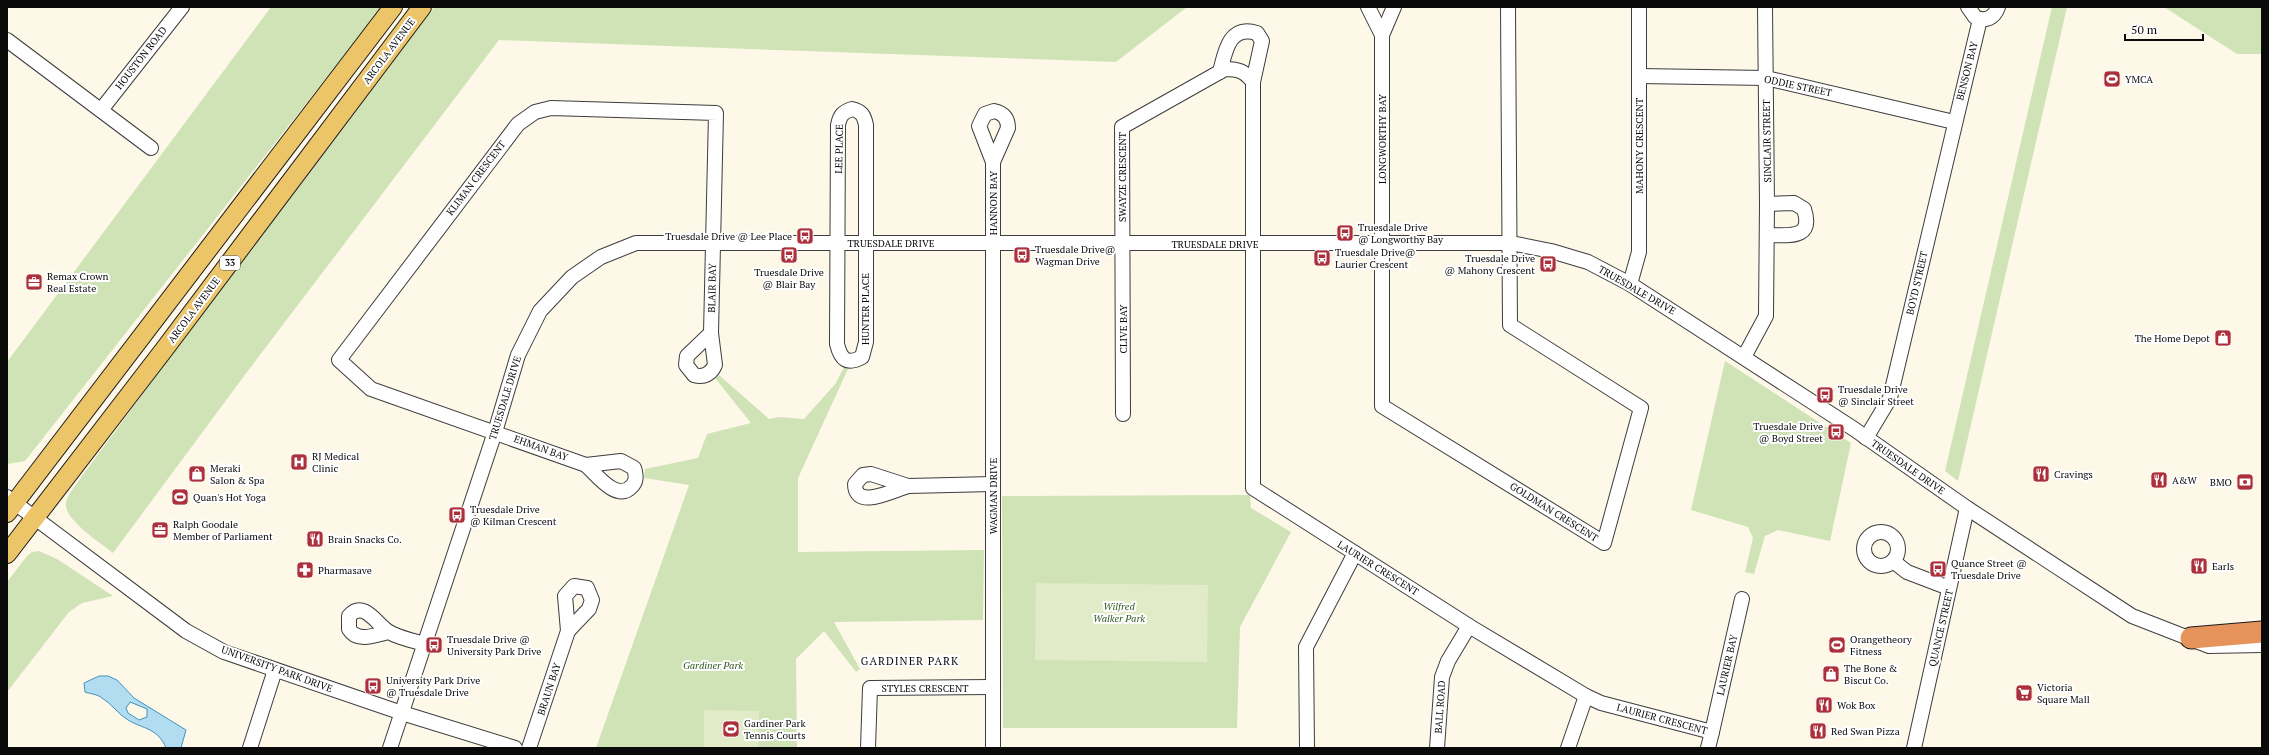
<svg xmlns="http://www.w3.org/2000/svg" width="2269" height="755" font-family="'PT Serif',serif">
	<rect width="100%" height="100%" fill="#fdf8e8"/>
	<g fill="#d0e3b6">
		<path d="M271,7H382L25,461L7,464V362Z"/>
		<path d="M434,7H1187L1116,62L499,40L247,372L113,553C101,543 63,519 66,503C68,493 77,484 82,476L391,59Z"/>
		<path d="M2052,7H2067L1958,481L1945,471Z"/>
		<path d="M2164,7H2262V54H2237Z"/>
		<path d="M1725,361L1851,443L1830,541L1778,530L1765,536L1754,574L1745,572L1753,538L1748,527L1691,510Z"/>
		<path d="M844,367L848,369L798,478V552L984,550L983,620L834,622L860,669L856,672L824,631L796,659L797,748H596L689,485L644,478L645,469L698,458L707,434L751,423L715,378L719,375L769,419L778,417L804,419L836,383Z"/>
		<path d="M1250,495L1251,508L1291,532L1240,627L1237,728H1003L1002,496Z"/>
		<path d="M39,551L57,559L113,596L82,603L69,612L7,692V582L27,556L32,552Z"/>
	</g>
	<g fill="#e1ebc7">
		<path d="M1036,583L1208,585L1207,662L1035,660Z"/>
		<path d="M704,710L759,711L758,748H704Z"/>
	</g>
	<path fill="#b2dcef" stroke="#4093bf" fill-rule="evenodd" d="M99,676H108L117,680L134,698L186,730L181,748H166C158,728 143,729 128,720C118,714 112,704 102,698C97,694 91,694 85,692L84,683ZM130,702L147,709V717L139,720L128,713L126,708Z"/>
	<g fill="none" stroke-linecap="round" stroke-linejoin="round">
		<g stroke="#3d3d3d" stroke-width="16">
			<g id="minor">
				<path d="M1368,7L1382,35"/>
				<path d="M1394,7L1382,35V406L1604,543L1641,408L1510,325L1508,7"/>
				<path d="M1968,7L1975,17C1986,22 1994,18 1998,7"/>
				<path d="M7,40L151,148"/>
				<path d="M1220,72C1225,52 1229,24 1257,33L1262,41L1253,82"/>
				<path d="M1639,76L1766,78L1954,122"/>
				<path d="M852,109C861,111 864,115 866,125V342L862,357C847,365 841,360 837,344L838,125C840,115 843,112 852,109Z"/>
				<path d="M101,110L182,7"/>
				<path d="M994,111C1003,113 1008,118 1008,128L993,162L979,126L985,114Z"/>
				<path d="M1767,204L1794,203L1804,209C1814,240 1789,235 1767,235"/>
				<path d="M1630,284L1639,252V7"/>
				<path d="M711,333L715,365C711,374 704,378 694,375L686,365L687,356Z"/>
				<path d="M1744,357L1766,316L1767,204L1765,7"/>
				<path d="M1123,414L1122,127L1225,69C1238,69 1245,71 1253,82V488L1469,626L1586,696L1601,703L1712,732L1708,748"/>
				<path d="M1866,438L1890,398L1980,19"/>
				<path d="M621,461L634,468C636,474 637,481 632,486C617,503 596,474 586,465Z"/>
				<path d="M586,465L371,389L339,360L518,124L535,112L551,108L716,113L711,333"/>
				<path d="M871,474L908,486C894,490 855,511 855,484L863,475Z"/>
				<path d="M908,486L993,484"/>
				<path d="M7,497L186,631L224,652L402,713L515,748"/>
				<circle cx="1881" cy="549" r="17"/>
				<path d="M1893,561L1907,572L1949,588"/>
				<path d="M574,586L587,588L592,600L589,609L568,631L565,596Z"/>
				<path d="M389,632C376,635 357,643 349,629V616C364,599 377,625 389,632C399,638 414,641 425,644"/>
				<path d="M1712,732L1742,599"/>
				<path d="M250,748L275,670"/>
				<path d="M390,748L495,432L518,355L540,311L572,277L601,257L636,243H1511L1551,251L1588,262L1630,284L1854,429L1967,508L2132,616L2209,646L2262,645"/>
				<path d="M529,748L568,631"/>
				<path d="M868,748L870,688L992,687"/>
				<path d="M993,748V162"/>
				<path d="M1307,748L1306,647L1355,553"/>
				<path d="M1437,748L1442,677L1448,661L1469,626"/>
				<path d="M1568,748L1586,696"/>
				<path d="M1914,748L1967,508"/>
			</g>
		</g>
		<g stroke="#1b1b1b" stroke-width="20">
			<g id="major">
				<path d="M7,513L393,7"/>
				<path d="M7,554L163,351L422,7"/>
			</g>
		</g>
		<g stroke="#1b1b1b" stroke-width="23">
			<path id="highway" d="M2191,638L2262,632"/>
		</g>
		<use href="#minor" stroke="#fff" stroke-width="14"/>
		<use href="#major" stroke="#ecc569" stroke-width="18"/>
		<use href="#highway" stroke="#e7945c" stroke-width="21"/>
	</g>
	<defs>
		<g id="stadium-square" transform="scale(0.9)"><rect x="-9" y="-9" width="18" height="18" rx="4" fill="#ab303c" stroke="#fff"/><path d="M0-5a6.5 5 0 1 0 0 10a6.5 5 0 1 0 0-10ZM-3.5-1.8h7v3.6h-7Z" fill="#fff"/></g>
		<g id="bus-square" transform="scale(0.9)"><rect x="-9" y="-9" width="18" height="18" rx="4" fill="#ab303c" stroke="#fff"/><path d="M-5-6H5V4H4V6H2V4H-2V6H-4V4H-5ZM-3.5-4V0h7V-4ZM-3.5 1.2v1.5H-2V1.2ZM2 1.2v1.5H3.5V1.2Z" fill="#fff"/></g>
		<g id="office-square" transform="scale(0.9)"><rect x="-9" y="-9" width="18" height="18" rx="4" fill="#ab303c" stroke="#fff"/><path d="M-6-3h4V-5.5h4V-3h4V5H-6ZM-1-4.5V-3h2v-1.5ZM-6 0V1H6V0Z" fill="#fff"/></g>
		<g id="shop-square" transform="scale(0.9)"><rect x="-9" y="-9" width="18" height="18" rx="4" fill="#ab303c" stroke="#fff"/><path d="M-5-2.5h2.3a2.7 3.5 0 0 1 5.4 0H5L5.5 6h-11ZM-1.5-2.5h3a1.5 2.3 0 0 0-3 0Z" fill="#fff"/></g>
		<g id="hospital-square" transform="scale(0.9)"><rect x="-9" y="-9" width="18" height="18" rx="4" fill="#ab303c" stroke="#fff"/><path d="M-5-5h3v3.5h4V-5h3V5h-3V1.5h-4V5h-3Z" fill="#fff"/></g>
		<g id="restaurant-square" transform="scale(0.9)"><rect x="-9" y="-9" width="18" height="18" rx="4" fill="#ab303c" stroke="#fff"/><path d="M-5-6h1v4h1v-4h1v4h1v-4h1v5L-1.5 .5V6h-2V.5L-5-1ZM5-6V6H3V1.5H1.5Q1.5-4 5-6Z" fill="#fff"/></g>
		<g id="bank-square" transform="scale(0.9)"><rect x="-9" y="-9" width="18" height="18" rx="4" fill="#ab303c" stroke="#fff"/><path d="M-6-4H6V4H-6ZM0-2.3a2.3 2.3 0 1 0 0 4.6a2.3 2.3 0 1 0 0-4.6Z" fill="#fff"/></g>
		<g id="pharmacy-square" transform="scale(0.9)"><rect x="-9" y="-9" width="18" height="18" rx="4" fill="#ab303c" stroke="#fff"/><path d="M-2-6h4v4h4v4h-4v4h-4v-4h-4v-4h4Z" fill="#fff"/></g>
		<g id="supermarket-square" transform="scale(0.9)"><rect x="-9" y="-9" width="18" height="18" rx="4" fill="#ab303c" stroke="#fff"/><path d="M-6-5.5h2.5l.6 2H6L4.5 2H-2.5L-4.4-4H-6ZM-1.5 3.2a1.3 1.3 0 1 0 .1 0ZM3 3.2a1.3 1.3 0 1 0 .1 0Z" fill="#fff"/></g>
	</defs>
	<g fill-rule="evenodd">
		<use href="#stadium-square" x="2112" y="79"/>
		<use href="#bus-square" x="1345" y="233"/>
		<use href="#bus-square" x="805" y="236"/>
		<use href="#bus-square" x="789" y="255"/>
		<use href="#bus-square" x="1022" y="255"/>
		<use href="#bus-square" x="1322" y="258"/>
		<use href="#bus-square" x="1548" y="264"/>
		<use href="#office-square" x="34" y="282"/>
		<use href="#shop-square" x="2223" y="338"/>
		<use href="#bus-square" x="1825" y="395"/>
		<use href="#bus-square" x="1836" y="432"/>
		<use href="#hospital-square" x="299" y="462"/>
		<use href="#shop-square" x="197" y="474"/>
		<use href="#restaurant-square" x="2041" y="474"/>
		<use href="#restaurant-square" x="2159" y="480"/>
		<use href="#bank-square" x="2245" y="482"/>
		<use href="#stadium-square" x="180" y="497"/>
		<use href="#bus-square" x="457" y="515"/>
		<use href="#office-square" x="160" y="530"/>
		<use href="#restaurant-square" x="315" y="539"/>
		<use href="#restaurant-square" x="2199" y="566"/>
		<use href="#bus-square" x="1938" y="569"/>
		<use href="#pharmacy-square" x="305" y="570"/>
		<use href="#bus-square" x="434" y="645"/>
		<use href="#stadium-square" x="1837" y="645"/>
		<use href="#shop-square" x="1831" y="674"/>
		<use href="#bus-square" x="373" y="686"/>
		<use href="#supermarket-square" x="2024" y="693"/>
		<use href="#restaurant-square" x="1824" y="705"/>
		<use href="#stadium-square" x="731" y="729"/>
		<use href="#restaurant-square" x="1818" y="731"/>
	</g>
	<g text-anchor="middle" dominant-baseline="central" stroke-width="4" stroke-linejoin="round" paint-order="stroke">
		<rect fill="#fff" stroke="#545454" stroke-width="1" x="220" y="256" width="20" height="14" rx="3"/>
		<g font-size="9" font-weight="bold" fill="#0a0a0a">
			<text x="230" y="263">33</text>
		</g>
		<g font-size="10" fill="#0a0a0a" stroke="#fff">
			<text transform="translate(389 51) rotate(-53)">ARCOLA AVENUE</text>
			<text transform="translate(141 58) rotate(-52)">HOUSTON ROAD</text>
			<text transform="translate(1967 71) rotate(-76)">BENSON BAY</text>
			<text transform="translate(1798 86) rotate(12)">ODDIE STREET</text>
			<text transform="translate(1382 139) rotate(-90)">LONGWORTHY BAY</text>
			<text transform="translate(1767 141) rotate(-91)">SINCLAIR STREET</text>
			<text transform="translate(1639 146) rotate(-90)">MAHONY CRESCENT</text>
			<text transform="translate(839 149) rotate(-89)">LEE PLACE</text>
			<text transform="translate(1122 177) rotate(-90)">SWAYZE CRESCENT</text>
			<text transform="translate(476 178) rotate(-53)">KLIMAN CRESCENT</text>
			<text transform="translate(993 203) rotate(-90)">HANNON BAY</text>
			<text x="891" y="243">TRUESDALE DRIVE</text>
			<text x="1215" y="244">TRUESDALE DRIVE</text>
			<text transform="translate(1917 283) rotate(-77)">BOYD STREET</text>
			<text transform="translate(712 288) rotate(-89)">BLAIR BAY</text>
			<text transform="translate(1637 290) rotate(30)">TRUESDALE DRIVE</text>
			<text transform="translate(865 309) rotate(-90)">HUNTER PLACE</text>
			<text transform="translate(194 310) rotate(-53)">ARCOLA AVENUE</text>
			<text transform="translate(1123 329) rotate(-90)">CLIVE BAY</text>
			<text transform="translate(505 398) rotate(-73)">TRUESDALE DRIVE</text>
			<text transform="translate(541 448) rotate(20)">EHMAN BAY</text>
			<text transform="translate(1908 467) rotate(35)">TRUESDALE DRIVE</text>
			<text transform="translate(993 496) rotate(-90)">WAGMAN DRIVE</text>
			<text transform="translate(1554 512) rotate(32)">GOLDMAN CRESCENT</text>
			<text transform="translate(1378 568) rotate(32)">LAURIER CRESCENT</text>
			<text transform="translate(1941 628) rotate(-77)">QUANCE STREET</text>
			<text transform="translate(1727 665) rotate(-77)">LAURIER BAY</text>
			<text transform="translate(277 669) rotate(20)">UNIVERSITY PARK DRIVE</text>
			<text x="925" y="688">STYLES CRESCENT</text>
			<text transform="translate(549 689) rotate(-72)">BRAUN BAY</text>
			<text transform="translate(1440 707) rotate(-86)">BALL ROAD</text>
			<text transform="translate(1662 719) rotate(15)">LAURIER CRESCENT</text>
		</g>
		<g font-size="10" fill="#0a0a0a" stroke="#fff" text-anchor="start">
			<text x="2125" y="79">YMCA</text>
			<text x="1358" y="227">Truesdale Drive<tspan x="1358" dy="12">@ Longworthy Bay</tspan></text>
			<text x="792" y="236" text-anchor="end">Truesdale Drive @ Lee Place</text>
			<text x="1035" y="249">Truesdale Drive@<tspan x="1035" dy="12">Wagman Drive</tspan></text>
			<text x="1335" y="252">Truesdale Drive@<tspan x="1335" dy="12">Laurier Crescent</tspan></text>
			<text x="1535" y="258" text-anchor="end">Truesdale Drive<tspan x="1535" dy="12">@ Mahony Crescent</tspan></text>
			<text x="789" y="272" text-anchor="middle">Truesdale Drive<tspan x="789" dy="12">@ Blair Bay</tspan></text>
			<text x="47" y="276">Remax Crown<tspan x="47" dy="12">Real Estate</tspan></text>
			<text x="2210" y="338" text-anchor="end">The Home Depot</text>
			<text x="1838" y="389">Truesdale Drive<tspan x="1838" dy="12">@ Sinclair Street</tspan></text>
			<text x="1823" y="426" text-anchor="end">Truesdale Drive<tspan x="1823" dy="12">@ Boyd Street</tspan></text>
			<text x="312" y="456">RJ Medical<tspan x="312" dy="12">Clinic</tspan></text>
			<text x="210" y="468">Meraki<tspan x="210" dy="12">Salon &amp; Spa</tspan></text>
			<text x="2054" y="474">Cravings</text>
			<text x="2172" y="480">A&amp;W</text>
			<text x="2232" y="482" text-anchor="end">BMO</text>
			<text x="193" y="497">Quan's Hot Yoga</text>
			<text x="470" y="509">Truesdale Drive<tspan x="470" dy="12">@ Kilman Crescent</tspan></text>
			<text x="173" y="524">Ralph Goodale<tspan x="173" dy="12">Member of Parliament</tspan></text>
			<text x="328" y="539">Brain Snacks Co.</text>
			<text x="1951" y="563">Quance Street @<tspan x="1951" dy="12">Truesdale Drive</tspan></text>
			<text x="2212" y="566">Earls</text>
			<text x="318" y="570">Pharmasave</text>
			<text x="447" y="639">Truesdale Drive @<tspan x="447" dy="12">University Park Drive</tspan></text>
			<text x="1850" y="639">Orangetheory<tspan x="1850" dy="12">Fitness</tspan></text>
			<text x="1844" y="668">The Bone &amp;<tspan x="1844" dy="12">Biscut Co.</tspan></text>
			<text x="386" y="680">University Park Drive<tspan x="386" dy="12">@ Truesdale Drive</tspan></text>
			<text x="2037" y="687">Victoria<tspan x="2037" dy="12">Square Mall</tspan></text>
			<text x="1837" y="705">Wok Box</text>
			<text x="744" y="723">Gardiner Park<tspan x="744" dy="12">Tennis Courts</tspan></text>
			<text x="1831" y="731">Red Swan Pizza</text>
		</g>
		<g font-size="10" font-style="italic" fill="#305a21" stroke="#fff">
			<text x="1119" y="606">Wilfred<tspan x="1119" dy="12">Walker Park</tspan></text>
			<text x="713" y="665">Gardiner Park</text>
		</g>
		<g font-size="11" letter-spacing="1" fill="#0a0a0a" stroke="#fff">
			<text x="910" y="661">GARDINER PARK</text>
		</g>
	</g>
	<rect width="2269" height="755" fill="none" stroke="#0a0a0a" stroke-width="16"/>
	<path d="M2125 34v6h78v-6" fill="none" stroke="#0a0a0a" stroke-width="2"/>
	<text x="2131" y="34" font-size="12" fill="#0a0a0a" stroke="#ffffff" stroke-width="3" paint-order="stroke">50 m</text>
</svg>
